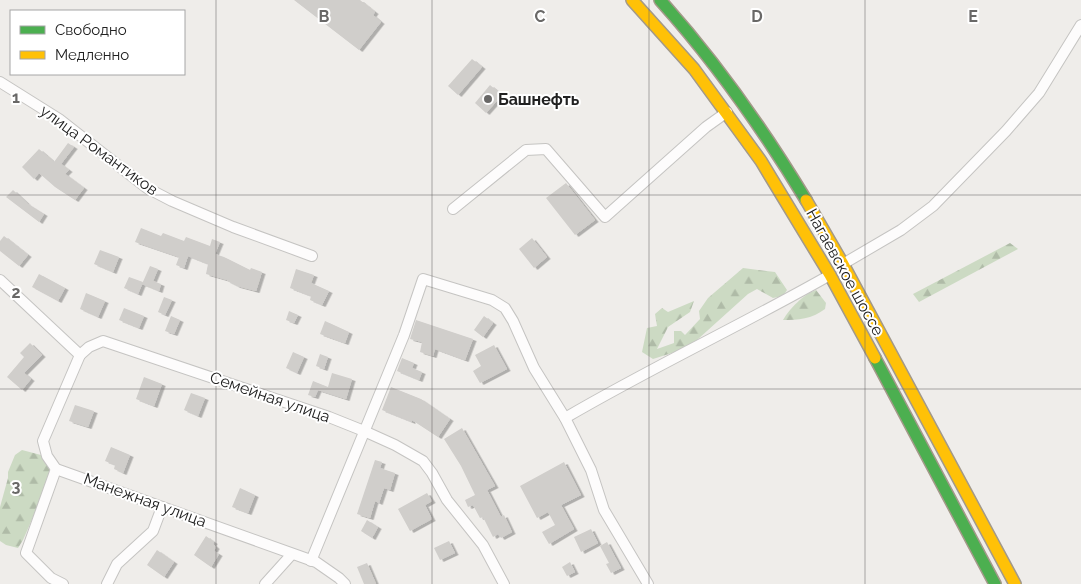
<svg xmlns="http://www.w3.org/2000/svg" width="1081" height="584" font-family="Raleway,sans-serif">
	<defs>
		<pattern id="forest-firs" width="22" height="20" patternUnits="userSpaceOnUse" patternTransform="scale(1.25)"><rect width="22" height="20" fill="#ccdac3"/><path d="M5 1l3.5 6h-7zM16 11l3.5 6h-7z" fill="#afbba7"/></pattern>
		<filter id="shadow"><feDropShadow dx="3.5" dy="2" stdDeviation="0" flood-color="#0004"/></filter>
	</defs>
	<rect width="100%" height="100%" fill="#efedea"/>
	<g fill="url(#forest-firs)">
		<path d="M1010,243L1018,249L919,302L913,294Z"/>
		<path d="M743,268L775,272L787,290L783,296L773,298L757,289L748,294L697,340L675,352L653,359L642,352L647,328L657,326L655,314L662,308L668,312L694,301L690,312L668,327L657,349L674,343V331H681L685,335L700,319L699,311L708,298Z"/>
		<path d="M816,290L826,303L825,309C812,319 798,320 783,320C789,309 804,294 816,290Z"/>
		<path d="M22,450L41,455L49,467L51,476L23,540L18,548L6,545L0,541V507L8,478V472L15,455Z"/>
	</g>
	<g fill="#d0cecb" filter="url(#shadow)">
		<path d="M294,0H360L375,12L373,15L381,22L359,50Z"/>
		<path d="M472,59L482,67L458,95L448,86Z"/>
		<path d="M490,85L502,95L486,113L475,103Z"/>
		<path d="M68,143L74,147L61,164L69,170L65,174L84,188L75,200L55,187L39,173L34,179L22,167L39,149L54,162Z"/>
		<path d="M566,183L595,220L575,235L546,198Z"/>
		<path d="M13,190L28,204L44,214L39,222L6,197Z"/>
		<path d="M141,228L161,236L163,233L184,241L186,237L210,246L212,239L220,242L215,254L224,257L250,270L251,268L262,272L256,291L237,286L227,281V280L206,274L208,264L188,256L184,268L176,265L179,257L135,242Z"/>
		<path d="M4,236L28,255L19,266L0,251V241Z"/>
		<path d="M532,238L547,257L534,268L519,249Z"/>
		<path d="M100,250L119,257L113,272L94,264Z"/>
		<path d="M150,266L158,269L153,281L161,284L159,291L142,284Z"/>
		<path d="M296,269L314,275L311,283L329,291L322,305L310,300L311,296L290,288Z"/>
		<path d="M39,274L65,288L58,301L32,287Z"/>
		<path d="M129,277L143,282L138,294L124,288Z"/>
		<path d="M86,293L105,301L98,317L80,309Z"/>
		<path d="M164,297L172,300L165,315L158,312Z"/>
		<path d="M124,308L144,316L139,328L119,320Z"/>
		<path d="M289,311L298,315L294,323L286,320Z"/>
		<path d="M171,316L180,320L174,334L165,331Z"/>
		<path d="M484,316L493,323L483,337L474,330Z"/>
		<path d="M416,320L473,339L465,360L435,349L433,356L420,352L422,342L410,339Z"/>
		<path d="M325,321L349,332L345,343L320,334Z"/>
		<path d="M30,343L42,355L24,373L31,379L22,390L7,377L24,357L20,353Z"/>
		<path d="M494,345L507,369L480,383L473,371L481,366L475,355Z"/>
		<path d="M293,352L304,357L297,373L286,368Z"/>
		<path d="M320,354L328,357L324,369L316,366Z"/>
		<path d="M402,358L414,363L412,368L422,372L419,380L397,371Z"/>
		<path d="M332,373L352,379L346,399L318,390L315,397L308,395L313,381L328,387Z"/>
		<path d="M144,377L162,384L154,406L136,399Z"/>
		<path d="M391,387L421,399L450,419L438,437L412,420V422L382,410Z"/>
		<path d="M191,393L205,398L198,416L184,410Z"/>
		<path d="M75,405L94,411L88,427L69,421Z"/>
		<path d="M462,428L495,486L487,490L501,517L504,515L512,532L501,538L498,534L493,537L483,517L480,518L473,505L468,507L465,500L475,495L461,466L444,439Z"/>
		<path d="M111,447L130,455L123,473L114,469L115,465L105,461Z"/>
		<path d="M375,460L382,462L380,468L395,473L390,490L384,488L379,503L375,501L370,518L357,514Z"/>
		<path d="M564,462L581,495L561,505L574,529L549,544L542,532L555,525L548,512L537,518L520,486Z"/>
		<path d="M240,488L255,495L248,513L232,507Z"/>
		<path d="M427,493L432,501L425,505L432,519L410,531L398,509Z"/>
		<path d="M367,520L378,527L372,538L361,531Z"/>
		<path d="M591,529L598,543L581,552L574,537Z"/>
		<path d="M206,536L214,542L213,544L216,547L214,551L219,554L211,567L194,555Z"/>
		<path d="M449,541L455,553L440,560L434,548Z"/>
		<path d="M607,542L621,568L611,573L606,564L609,563L600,546Z"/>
		<path d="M157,550L174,562L164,577L147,565Z"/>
		<path d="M570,562L575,572L567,576L562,567Z"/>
		<path d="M367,563L376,584H364L357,567Z"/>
	</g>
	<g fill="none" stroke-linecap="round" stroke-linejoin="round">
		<g stroke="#c5c4c2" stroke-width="12">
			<g id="street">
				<path d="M0,82L59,119L147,188L172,201L233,227L312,256"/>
				<path d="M453,209L526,150L546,149L605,217L706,127L727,112"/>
				<path d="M843,264L901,230L933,206L1006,131L1039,93L1081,25"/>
				<path d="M0,280L80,355L89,347L103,341L329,417L364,431L395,445L423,461L432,473L447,500L483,545L504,584"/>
				<path d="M80,355L43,441L47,456L56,469L316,562L339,578L345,584"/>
				<path d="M565,418C652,367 742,325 830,275"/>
				<path d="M56,469L26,553L51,578L63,584"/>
				<path d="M311,561L404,335L423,279L492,300L505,308L513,321L534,368L565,418L591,470L604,510L648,584"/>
				<path d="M107,584L117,564L153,531L162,507"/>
				<path d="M265,584L292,554"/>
			</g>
		</g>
		<g stroke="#a39989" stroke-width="14">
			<g id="fast">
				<path d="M660,0C716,62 763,129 806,200"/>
				<path d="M875,358L995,584"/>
			</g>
		</g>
		<g stroke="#a39989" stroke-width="14">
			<g id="slow">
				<path d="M632,0L694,69L761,161L830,275L875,358"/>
				<path d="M806,200L843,264L1015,584"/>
			</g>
		</g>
		<use href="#street" stroke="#fdfcfc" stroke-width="10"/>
		<use href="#fast" stroke="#4caf50" stroke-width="11"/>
		<use href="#slow" stroke="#ffc107" stroke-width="11"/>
	</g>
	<path fill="none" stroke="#696867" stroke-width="1" stroke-opacity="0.55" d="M216,0V584M432,0V584M649,0V584M865,0V584M0,195H1081M0,389H1081"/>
	<circle fill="#696867" stroke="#fff" stroke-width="2" cx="488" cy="99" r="5"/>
	<g text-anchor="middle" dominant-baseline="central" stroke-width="4" stroke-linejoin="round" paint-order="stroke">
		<g font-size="16" font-weight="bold" fill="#212121" stroke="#fff" text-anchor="start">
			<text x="498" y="99">Башнефть</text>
		</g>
		<g font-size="16" fill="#212121" stroke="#fff">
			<text transform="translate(99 150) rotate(36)">улица Романтиков</text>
			<text transform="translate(845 272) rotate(61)">Нагаевское шоссе</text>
			<text transform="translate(270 397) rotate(19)">Семейная улица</text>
			<text transform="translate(145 500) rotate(20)">Манежная улица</text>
		</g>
	</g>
	<g font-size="16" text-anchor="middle" font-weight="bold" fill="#696867" stroke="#fff" stroke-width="4" stroke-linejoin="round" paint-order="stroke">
		<text x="324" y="22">B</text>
		<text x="540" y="22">C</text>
		<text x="757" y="22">D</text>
		<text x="973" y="22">E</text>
		<text x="16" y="103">1</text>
		<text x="16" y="298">2</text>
		<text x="16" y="492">3</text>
	</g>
	<rect x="10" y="10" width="175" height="65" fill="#ffffff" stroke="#a6a6a6"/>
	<rect x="20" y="26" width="25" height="8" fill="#4caf50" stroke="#a6a6a6"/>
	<text x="55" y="35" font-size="15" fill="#212121">Свободно</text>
	<rect x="20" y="51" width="25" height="8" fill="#ffc107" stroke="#a6a6a6"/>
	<text x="55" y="60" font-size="15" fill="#212121">Медленно</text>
</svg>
